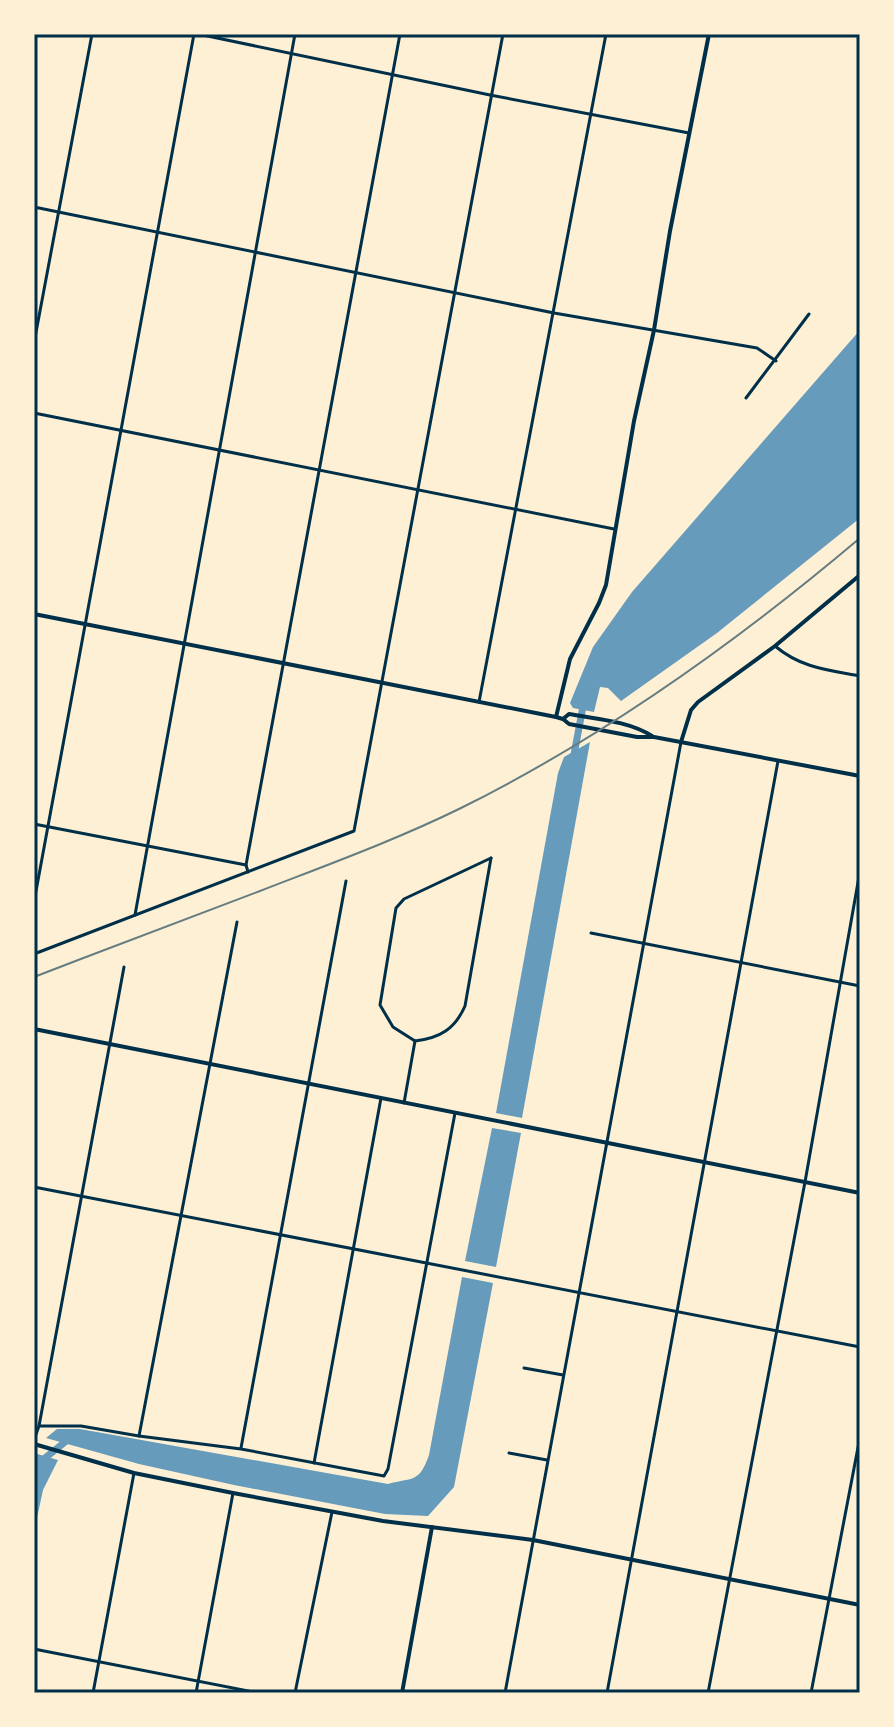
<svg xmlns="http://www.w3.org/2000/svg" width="894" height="1727" font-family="'Archivo Narrow',sans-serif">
	<rect width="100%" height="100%" fill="#fdf0d5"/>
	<g fill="#669bbc">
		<path d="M860,330V518L717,633L621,701L608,688L600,687L594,712L573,708L570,703L593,647L632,592Z"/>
		<path d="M590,742L522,1118L496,1113L558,773L564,757Z"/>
		<path d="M492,1128L521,1133L496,1267L465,1261Z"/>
		<path d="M462,1277L493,1283L454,1487L428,1516L385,1514L234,1485L139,1464L46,1438L57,1429H80L388,1484C412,1477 419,1484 429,1455Z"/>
		<path d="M34,1453L58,1460L43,1490L34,1532Z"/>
	</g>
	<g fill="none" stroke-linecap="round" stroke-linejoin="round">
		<g stroke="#669bbc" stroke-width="7">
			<path d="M573,760L584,701"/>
			<path d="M34,1476L45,1458L70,1438"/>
		</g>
		<g stroke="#003049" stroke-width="3">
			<path d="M198,34L490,95L689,133"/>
			<path d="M34,207L554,313L757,348L776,361"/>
			<path d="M34,343L92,34"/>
			<path d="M746,398L809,314"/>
			<path d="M34,413L614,529"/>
			<path d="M775,646C801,668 828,670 860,676"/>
			<path d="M479,702L606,34"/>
			<path d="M34,824L246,865"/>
			<path d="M248,872L246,865L400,34"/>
			<path d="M34,902L194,34"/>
			<path d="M135,915L295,34"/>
			<path d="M591,933L860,986"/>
			<path d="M34,954L354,831L503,34"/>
			<path d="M415,1041L393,1027L380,1005L396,908L404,899L491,858"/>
			<path d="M415,1041C440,1038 455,1029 465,1006L491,858"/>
			<path d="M404,1103L415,1041"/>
			<path d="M34,1187L860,1347"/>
			<path d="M524,1368L563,1375"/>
			<path d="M39,1426H81L139,1436L241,1449L384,1476L388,1469L455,1113"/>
			<path d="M139,1436L237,922"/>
			<path d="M34,1440L39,1426L124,967"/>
			<path d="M241,1448L346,881"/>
			<path d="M509,1453L547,1460"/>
			<path d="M314,1463L381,1098"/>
			<path d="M34,1649L259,1693"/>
			<path d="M93,1693L134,1473"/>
			<path d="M196,1693L233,1493"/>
			<path d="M295,1693L332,1512"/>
			<path d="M505,1693L681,742"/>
			<path d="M607,1693L778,761"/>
			<path d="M708,1693L805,1182L860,871"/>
			<path d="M811,1693L860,1437"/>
		</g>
		<g stroke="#003049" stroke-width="4">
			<path d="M556,717L570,659L599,603L606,585L634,421L654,330L670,231L709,34"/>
			<path d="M681,742L691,710L698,702L775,646L860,575"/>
			<path d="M34,1029L860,1193"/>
			<path d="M402,1693L432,1527"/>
		</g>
		<g stroke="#003049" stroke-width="4">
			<path d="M34,614L556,717L563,719L569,724L637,737H654L860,776"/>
			<path d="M563,719L569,714C596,719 629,721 652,736"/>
			<path d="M34,1444L134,1473L233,1493L383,1521L533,1540L860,1605"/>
		</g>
		<path stroke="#657d81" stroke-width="2" d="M34,977C109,948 184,920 260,891C327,865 396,840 461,808C606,736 737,642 860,538"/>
	</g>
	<rect width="894" height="1727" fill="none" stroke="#fdf0d5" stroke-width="72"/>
	<rect x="36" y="36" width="822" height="1655" fill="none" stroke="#003049" stroke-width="3"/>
</svg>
